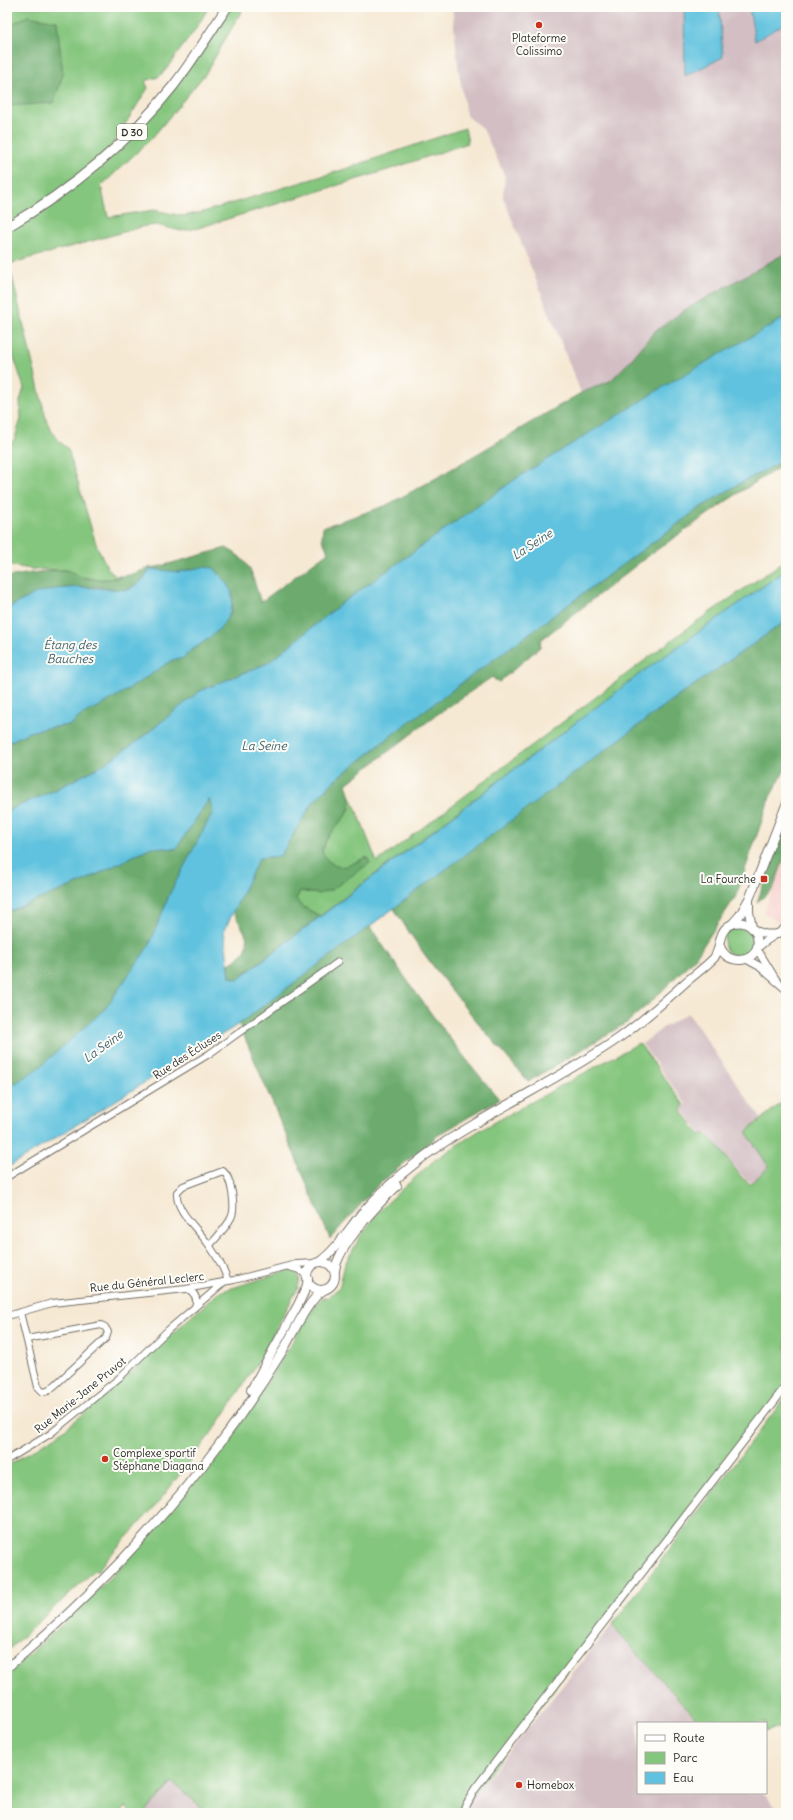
<svg xmlns="http://www.w3.org/2000/svg" width="793" height="1820" font-family="Delius,sans-serif">
	<rect width="100%" height="100%" fill="#fdfcf7"/>
	<filter id="ink" filterUnits="userSpaceOnUse"><feTurbulence type="fractalNoise" baseFrequency=".025" numOctaves="2"/><feDisplacementMap in="SourceGraphic" scale="8" xChannelSelector="R" yChannelSelector="G"/><feConvolveMatrix kernelMatrix="1 2 1 2 8 2 1 2 1" color-interpolation-filters="sRGB"/></filter>
	<filter id="wash" filterUnits="userSpaceOnUse"><feTurbulence type="fractalNoise" baseFrequency=".012" numOctaves="4" result="noise"/><feDisplacementMap in="SourceGraphic" scale="16" xChannelSelector="R" yChannelSelector="G"/><feGaussianBlur stdDeviation="0.9" result="paint"/><feColorMatrix in="noise" values="0 0 0 0 0 0 0 0 0 0 0 0 0 0 0 0 0 1.4 0 .05"/><feComposite in="paint" operator="in"/></filter>
	<g filter="url(#wash)">
		<rect width="100%" height="100%" fill="#f6e9d4"/>
		<path fill="#f7d0cc" d="M786,854V928L764,912Z"/>
		<g fill="#d2bec3">
			<path d="M452,7H786V253L686,309L654,332L630,361L610,381L581,393L503,197L505,176L483,129L466,115L458,65Z"/>
			<path d="M688,1013L762,1120L745,1132L770,1165L753,1184L745,1179L707,1133L702,1135L682,1109L686,1104L642,1044L664,1027Z"/>
			<path d="M612,1625L699,1723H638V1793H763L781,1813H459Z"/>
			<path d="M172,1783L179,1787L208,1813H144Z"/>
		</g>
		<g fill="#85c67e" stroke="#587854">
			<path d="M7,7H209L197,27L164,72L158,77L145,81L148,88L105,156L173,85L227,7H244L206,73L151,139L101,186L108,217L154,210L183,216L203,212L342,170L465,128L468,143L391,169L198,228L181,231L157,225L145,226L9,264L46,419C51,432 57,440 68,449L96,544L107,567L112,573L116,576H123L103,580L81,577L67,570L31,569L7,565V450L15,438L21,419L20,401L24,388L7,336V232L18,225L7,230Z"/>
			<path d="M786,560V570L645,670L320,916L300,905L296,899L300,891L318,894L362,859C345,870 333,871 322,852L329,833L340,822L350,809L351,796L377,862L693,624Z"/>
			<circle cx="739" cy="942" r="15"/>
			<path d="M639,1043L684,1105L681,1110L700,1135L705,1133L718,1146L742,1178L750,1184L769,1167L746,1132L781,1103L786,1110V1386L459,1813H207L179,1787L172,1783L144,1813H131L126,1806L121,1813H7V1673C76,1616 137,1552 194,1483C201,1474 209,1466 216,1458C254,1409 283,1354 317,1303L322,1298H327L339,1288L345,1264L360,1237L380,1210L401,1190L436,1159L477,1132Z"/>
			<path d="M292,1270L297,1273L300,1279L298,1288L260,1359L218,1424L158,1503L105,1561L97,1572L95,1570L7,1651V1466L58,1435L119,1384L166,1339L219,1292L287,1271Z"/>
			<path d="M786,1396V1724L766,1732V1723H700L612,1625Z"/>
		</g>
		<g fill="#6cab6d" stroke="#4c6b4c">
			<path d="M28,16L57,21L63,74L54,103L7,106V26Z"/>
			<path d="M786,253V317L517,478L342,603L268,663L200,691L135,743L101,766L55,790L7,811V743L29,732L46,728L70,725L83,714L102,705L135,685L172,660L184,658L188,652L209,638L231,613L233,597L228,584L190,569L179,572L150,569L226,548C255,563 251,577 261,602L328,552L322,538L323,527L385,506L431,481L581,393L610,381L630,361L654,332L686,309Z"/>
			<path d="M786,459V463L737,494L648,556L541,640L540,647L498,683L492,677L435,716L346,784C361,821 329,820 322,852C336,876 348,865 367,857L370,863L331,890L318,894L300,891L296,899L300,905L320,916L237,979L230,977L229,964C260,946 245,935 233,911L259,858L280,856L313,801L335,780L398,730L698,509L737,485Z"/>
			<path d="M151,567C146,575 138,588 127,589C118,591 108,587 99,587C63,586 38,589 7,609V577C26,574 46,570 65,570C71,570 76,575 82,577C105,583 130,576 151,567Z"/>
			<path d="M786,621V768L770,797L736,896L695,958L654,999L628,1022L528,1082C481,1026 431,970 393,907L667,704Z"/>
			<path d="M209,799L213,812L170,893L150,944L105,1009L41,1067L7,1089V912L82,882L151,847L176,849Z"/>
			<path d="M786,822V854L773,889L757,902Z"/>
			<path d="M369,925C410,986 452,1044 499,1099L437,1136L378,1185L330,1239L239,1024Z"/>
		</g>
		<g fill="#60c2de" stroke="#467684">
			<path d="M684,7H719L723,57L685,76Z"/>
			<path d="M749,7H786V23L755,41Z"/>
			<path d="M786,317V459L737,485L698,509L398,730L335,780L313,802L280,856L259,858L224,931L230,977L238,979L645,670L786,570V621L667,704L239,1024L7,1168V1089L41,1066L105,1009L150,944L170,893L213,812L209,799L176,849L151,847L82,882L7,912V811L55,790L101,766L135,743L200,691L268,663L342,603L517,478L673,381Z"/>
			<path d="M202,567L214,568C218,573 224,579 228,584C240,605 225,626 208,639C199,646 190,649 184,658L172,660L135,685L102,705L83,714L70,725L46,728L29,732L7,743V609L36,593L56,589L79,587L128,590L143,580L150,569L179,572Z"/>
		</g>
	</g>
	<g filter="url(#ink)">
		<g fill="none" stroke-linecap="round" stroke-linejoin="round">
			<g stroke="#726e66" stroke-width="8">
				<g id="minor">
					<path d="M7,1177L209,1054L338,962"/>
					<path d="M210,1245C217,1237 226,1228 231,1218C236,1209 232,1178 223,1171L183,1186L177,1192C175,1211 199,1230 209,1245C216,1255 224,1269 228,1281"/>
					<path d="M289,1267L300,1270L307,1277"/>
					<path d="M188,1289C195,1293 198,1299 195,1307"/>
					<path d="M20,1312L38,1387L43,1392L48,1391L54,1386L106,1338L108,1332L105,1327L101,1325L27,1339"/>
					<path d="M7,1316L52,1303L186,1289L234,1280L296,1264L316,1263"/>
					<path d="M7,1460L50,1434L119,1378L168,1330L222,1284"/>
				</g>
			</g>
			<g stroke="#726e66" stroke-width="9">
				<g id="tertiary">
					<path d="M754,930L766,934H776"/>
					<path d="M746,959L759,966L786,989"/>
					<path d="M776,980L757,949C765,939 777,936 786,927"/>
					<path d="M462,1813L475,1789L508,1746L786,1386"/>
				</g>
			</g>
			<g stroke="#726e66" stroke-width="10">
				<g id="secondary">
					<path d="M749,901V912L752,928"/>
					<path d="M732,924L740,915L750,897L786,805"/>
					<circle cx="321" cy="1276" r="14"/>
					<path d="M319,1262C336,1250 348,1230 361,1214C378,1195 397,1177 417,1162C435,1147 456,1135 476,1123C523,1095 573,1070 619,1038C643,1021 665,1001 687,981C696,974 706,966 714,958C722,947 717,932 730,925C741,919 755,925 757,937C763,962 727,969 720,946"/>
					<path d="M335,1271C337,1247 379,1203 397,1186"/>
					<path d="M251,1390L298,1305L306,1288L308,1279"/>
					<path d="M7,1668C85,1602 156,1529 217,1447C240,1417 262,1385 282,1352C292,1336 308,1299 324,1290"/>
				</g>
			</g>
			<g stroke="#726e66" stroke-width="11">
				<path id="primary" d="M7,227C71,190 128,143 174,85C193,60 210,33 227,7"/>
			</g>
			<use href="#minor" stroke="#fff" stroke-width="6"/>
			<use href="#tertiary" stroke="#fff" stroke-width="7"/>
			<use href="#secondary" stroke="#fff" stroke-width="8"/>
			<use href="#primary" stroke="#fff" stroke-width="9"/>
		</g>
	</g>
	<g fill="#c8321e" stroke="#fdfcf7" stroke-width="1.5">
		<circle cx="539" cy="25" r="4"/>
		<rect x="760" y="875" width="8" height="8" rx="2"/>
		<circle cx="105" cy="1459" r="4"/>
		<circle cx="519" cy="1785" r="4"/>
	</g>
	<g text-anchor="middle" dominant-baseline="central" stroke-width="4" stroke-linejoin="round" paint-order="stroke">
		<rect fill="#fdfcf7" stroke="#6a6a68" stroke-width="1" x="117" y="124" width="30" height="16" rx="3"/>
		<g font-size="10" font-weight="bold" fill="#2b2b2b">
			<text x="132" y="132">D 30</text>
		</g>
		<g font-size="11" fill="#2b2b2b" stroke="#fdfcf7" text-anchor="start">
			<text x="539" y="38" text-anchor="middle">Plateforme<tspan x="539" dy="13">Colissimo</tspan></text>
			<text x="756" y="879" text-anchor="end">La Fourche</text>
			<text x="113" y="1453">Complexe sportif<tspan x="113" dy="13">Stéphane Diagana</tspan></text>
			<text x="527" y="1785">Homebox</text>
		</g>
		<g font-size="11" fill="#2b2b2b" stroke="#fdfcf7">
			<text transform="translate(187 1055) rotate(-33)">Rue des Écluses</text>
			<text transform="translate(147 1282) rotate(-6)">Rue du Général Leclerc</text>
			<text transform="translate(80 1395) rotate(-39)">Rue Marie-Jane Pruvot</text>
		</g>
		<g font-size="12" font-style="italic" fill="#3e606a" stroke="#fdfcf7">
			<text transform="translate(532 544) rotate(-33)">La Seine</text>
			<text x="70" y="644">Étang des<tspan x="70" dy="14">Bauches</tspan></text>
			<text x="264" y="745">La Seine</text>
			<text transform="translate(103 1046) rotate(-36)">La Seine</text>
		</g>
	</g>
	<rect width="793" height="1820" fill="none" stroke="#fdfcf7" stroke-width="24"/>
	<rect x="637" y="1722" width="130" height="72" fill="#fdfcf7" stroke="#a9a8a5"/>
	<rect x="645" y="1735" width="20" height="6" fill="#ffffff" stroke="#a9a8a5"/>
	<text x="673" y="1742" font-size="12" fill="#2b2b2b">Route</text>
	<rect x="645" y="1752" width="20" height="12" fill="#85c67e" stroke="#a9a8a5"/>
	<text x="673" y="1762" font-size="12" fill="#2b2b2b">Parc</text>
	<rect x="645" y="1772" width="20" height="12" fill="#60c2de" stroke="#a9a8a5"/>
	<text x="673" y="1782" font-size="12" fill="#2b2b2b">Eau</text>
</svg>
